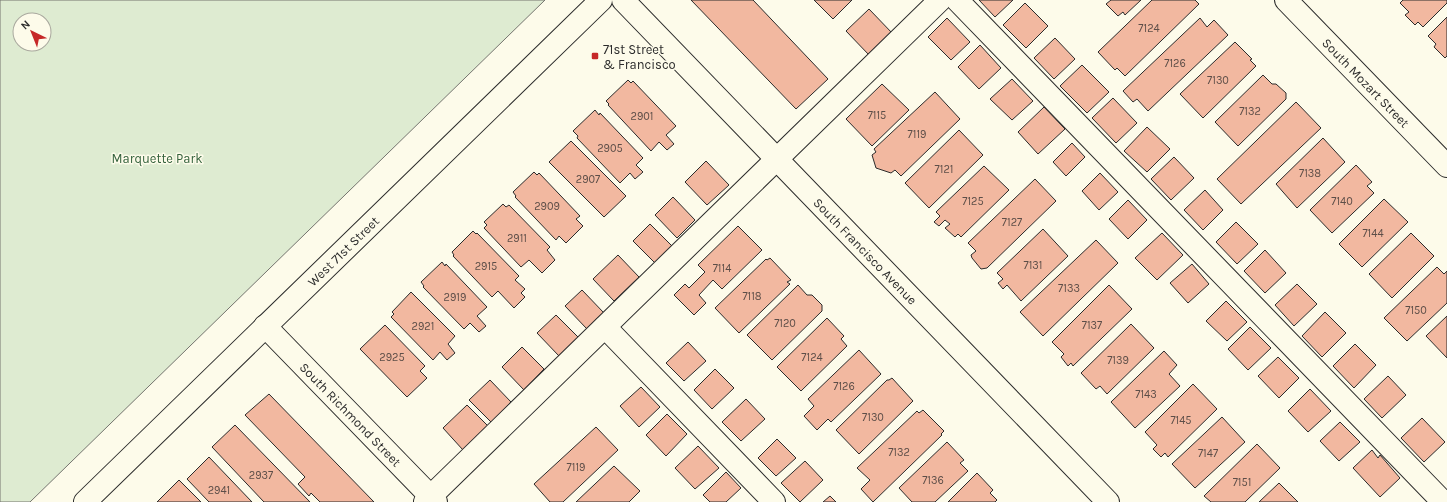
<svg xmlns="http://www.w3.org/2000/svg" width="1447" height="502" font-family="Karla,sans-serif">
	<rect width="100%" height="100%" fill="#fdfbea"/>
	<path fill="#deebd1" stroke="#74746e" fill-rule="evenodd" d="M0,0H545L30,502H0ZM20,20H44V44H20Z"/>
	<g fill="#f2b8a0" stroke="#2b2b2b">
		<path d="M691,0H753L828,79L796,109Z"/>
		<path d="M814,0H852L833,19Z"/>
		<path d="M979,0H1013L995,17Z"/>
		<path d="M1111,0H1141L1125,15L1123,12L1118,16L1106,4Z"/>
		<path d="M1152,0H1195L1199,4L1125,76L1117,68L1115,70L1098,52Z"/>
		<path d="M1403,0H1447V3L1423,27L1418,22L1415,25L1405,15L1409,12L1400,3Z"/>
		<path d="M1025,3L1048,26L1026,48L1003,25Z"/>
		<path d="M869,9L893,34L870,56L846,31Z"/>
		<path d="M1447,17V56L1445,58L1434,47L1436,44L1428,36Z"/>
		<path d="M947,18L970,42L951,60L928,37Z"/>
		<path d="M1200,18L1207,27L1214,20L1228,35L1148,111L1137,99L1133,102L1123,91Z"/>
		<path d="M1055,38L1075,59L1054,79L1034,58Z"/>
		<path d="M1235,42L1252,59L1250,60L1256,66L1203,118L1180,94Z"/>
		<path d="M980,45L1001,68L979,89L958,67Z"/>
		<path d="M1082,65L1109,92L1087,113L1060,86Z"/>
		<path d="M1263,75L1272,84H1276L1286,93V99L1238,146L1215,122Z"/>
		<path d="M1012,79L1033,101L1012,120L990,99Z"/>
		<path d="M628,80L631,83L633,81L676,126L666,135L674,144L667,150L659,142L651,151L608,105L609,104L606,101Z"/>
		<path d="M882,84L909,110L872,146L846,119Z"/>
		<path d="M935,92L960,119L901,176L895,170L891,173L876,168L872,155L876,152L874,149Z"/>
		<path d="M1113,98L1137,123L1116,143L1092,118Z"/>
		<path d="M1296,102L1321,128L1241,204L1217,179Z"/>
		<path d="M1044,107L1065,129L1038,154L1018,132Z"/>
		<path d="M595,110L599,115L600,113L643,158L636,165L643,172L635,179L630,173L620,183L577,138L578,136L573,131Z"/>
		<path d="M1147,127L1170,149L1147,172L1124,151Z"/>
		<path d="M959,130L983,155L929,208L905,183Z"/>
		<path d="M1323,138L1345,162L1297,208L1276,184Z"/>
		<path d="M571,141L626,196L604,217L549,162Z"/>
		<path d="M1072,143L1085,157L1066,176L1053,162Z"/>
		<path d="M1174,157L1194,178L1171,200L1151,179Z"/>
		<path d="M706,161L729,185L707,205L685,182Z"/>
		<path d="M1356,165L1372,182L1367,186L1374,193L1332,233L1310,210Z"/>
		<path d="M984,166L1009,190L961,237L958,234L955,237L945,228L950,224L945,220L939,226L934,222L940,216L936,212Z"/>
		<path d="M534,172L537,175L539,173L580,216L576,219L583,226L566,243L559,236L556,240L515,197L516,196L513,192Z"/>
		<path d="M1100,173L1118,192L1099,210L1082,191Z"/>
		<path d="M1035,179L1056,201L987,268L981,269L972,258L971,255L976,251L968,243Z"/>
		<path d="M1205,190L1223,210L1203,230L1184,210Z"/>
		<path d="M673,197L695,220L677,238L655,215Z"/>
		<path d="M1384,199L1408,222L1362,267L1339,244Z"/>
		<path d="M1128,200L1147,220L1128,239L1109,219Z"/>
		<path d="M503,204L506,207L509,205L550,247L547,250L555,260L542,273L529,260L521,267L484,228L487,225L484,222Z"/>
		<path d="M1236,222L1258,244L1237,264L1216,242Z"/>
		<path d="M650,224L672,246L655,263L633,241Z"/>
		<path d="M738,226L762,250L722,289L713,280L699,295L706,303L694,315L674,295L685,284L689,288L705,272L698,265Z"/>
		<path d="M1043,229L1068,256L1021,301L1007,285L1003,289L998,283L1003,279L997,273Z"/>
		<path d="M473,231L476,234L477,233L519,276L515,280L525,289L521,293L525,297L514,308L498,291L492,297L453,256L454,255L452,252Z"/>
		<path d="M1162,233L1183,255L1157,280L1135,258Z"/>
		<path d="M1411,233L1434,256L1392,298L1369,274Z"/>
		<path d="M1096,240L1118,263L1043,336L1020,312Z"/>
		<path d="M1265,250L1286,273L1265,293L1244,271Z"/>
		<path d="M618,255L639,277L614,301L593,279Z"/>
		<path d="M770,258L791,280L787,282L790,284L739,333L715,308L766,259L767,260Z"/>
		<path d="M442,262L445,266L446,264L487,307L477,316L486,326L479,332L470,323L464,329L423,287L424,286L421,282Z"/>
		<path d="M1192,264L1209,284L1188,303L1170,283Z"/>
		<path d="M1437,267L1444,274L1447,271V303L1407,341L1384,318Z"/>
		<path d="M1297,284L1317,304L1294,326L1275,305Z"/>
		<path d="M798,285L807,295H812L822,305V311L772,360L747,335Z"/>
		<path d="M1109,285L1132,309L1073,366L1071,363L1068,366L1061,357L1064,354L1052,342Z"/>
		<path d="M582,290L604,313L587,329L565,306Z"/>
		<path d="M411,292L455,336L448,344L455,353L447,360L440,352L433,360L391,317L394,314L392,312Z"/>
		<path d="M1226,301L1247,322L1227,341L1206,321Z"/>
		<path d="M1325,312L1346,333L1322,357L1302,336Z"/>
		<path d="M556,315L578,337L559,356L537,333Z"/>
		<path d="M1447,316V358L1426,336Z"/>
		<path d="M827,318L844,336L841,339L847,346L801,391L777,367Z"/>
		<path d="M1131,324L1154,348L1107,394L1100,386L1096,389L1081,373Z"/>
		<path d="M385,325L425,366L420,371L427,378L407,397L360,349Z"/>
		<path d="M1250,327L1271,348L1248,370L1228,349Z"/>
		<path d="M688,342L706,361L684,381L666,363Z"/>
		<path d="M1355,344L1376,365L1354,388L1333,366Z"/>
		<path d="M522,347L544,369L524,390L502,367Z"/>
		<path d="M859,350L881,374L831,422L828,419L817,430L804,416L814,406L808,399Z"/>
		<path d="M1164,351L1177,365L1169,374L1180,386L1135,428L1111,402Z"/>
		<path d="M1278,357L1299,378L1279,398L1258,376Z"/>
		<path d="M715,369L734,388L712,409L694,390Z"/>
		<path d="M1388,376L1406,395L1382,418L1364,399Z"/>
		<path d="M892,378L913,401L859,454L836,430L887,380H889Z"/>
		<path d="M490,380L511,402L491,422L469,400Z"/>
		<path d="M1193,384L1217,409L1168,457L1165,453L1161,457L1153,449L1157,445L1145,432Z"/>
		<path d="M641,387L660,407L639,427L620,406Z"/>
		<path d="M1310,389L1331,411L1308,432L1288,411Z"/>
		<path d="M269,394L374,502H320L311,493L309,496L298,484L305,477L245,415Z"/>
		<path d="M746,399L765,419L741,441L722,422Z"/>
		<path d="M467,405L488,426L463,450L443,428Z"/>
		<path d="M923,410L944,431L941,434L942,435L873,502L861,489L870,480L857,468L917,411L919,413Z"/>
		<path d="M667,414L687,434L666,456L646,435Z"/>
		<path d="M1222,417L1245,442L1195,488L1172,464Z"/>
		<path d="M1422,418L1445,442L1424,462L1401,438Z"/>
		<path d="M1340,422L1360,442L1339,461L1320,441Z"/>
		<path d="M235,425L310,502H264L212,447Z"/>
		<path d="M596,427L618,450L563,502H550L534,484Z"/>
		<path d="M777,439L796,458L776,476L758,458Z"/>
		<path d="M947,442L964,460L960,463L968,471L935,502H912L899,488Z"/>
		<path d="M1257,444L1280,468L1245,502H1211L1204,496Z"/>
		<path d="M698,446L719,468L695,489L675,468Z"/>
		<path d="M1372,450L1378,458L1380,455L1400,478L1380,497L1353,468Z"/>
		<path d="M209,457L252,502H209L187,479Z"/>
		<path d="M805,461L823,480L800,502L781,483Z"/>
		<path d="M614,466L640,491L629,502H576Z"/>
		<path d="M726,472L741,488L726,502H710L703,495Z"/>
		<path d="M977,473L993,490L990,493L997,500L995,502H948Z"/>
		<path d="M179,480L201,502H157Z"/>
		<path d="M1279,483L1298,502H1259Z"/>
		<path d="M830,496L836,502H823Z"/>
	</g>
	<g fill="none" stroke-linecap="round" stroke-linejoin="round">
		<g stroke="#2b2b2b" stroke-width="24">
			<g id="minor">
				<path id="s1" d="M623,0L1108,502"/>
				<path d="M957,0L1443,502"/>
				<path id="s2" d="M1286,0L1447,166"/>
				<path id="s3" d="M265,326L436,502"/>
				<path d="M605,327L774,502"/>
				<path d="M425,502L940,0"/>
			</g>
		</g>
		<g stroke="#2b2b2b" stroke-width="24">
			<g id="major">
				<path id="s4" d="M85,502L601,0"/>
			</g>
		</g>
		<use href="#minor" stroke="#fdfbea" stroke-width="22"/>
		<use href="#major" stroke="#fdfbea" stroke-width="22"/>
	</g>
	<rect fill="#c62828" stroke="#fdfbea" stroke-width="1.5" x="591" y="52" width="8" height="8" rx="2"/>
	<g text-anchor="middle" dominant-baseline="central" stroke-width="3" stroke-linejoin="round" paint-order="stroke">
		<g font-size="11" fill="#5d4e48">
			<text x="1149" y="28">7124</text>
			<text x="1175" y="63">7126</text>
			<text x="1218" y="80">7130</text>
			<text x="1250" y="111">7132</text>
			<text x="877" y="115">7115</text>
			<text x="642" y="116">2901</text>
			<text x="917" y="134">7119</text>
			<text x="610" y="148">2905</text>
			<text x="944" y="169">7121</text>
			<text x="1310" y="173">7138</text>
			<text x="588" y="179">2907</text>
			<text x="973" y="201">7125</text>
			<text x="1342" y="201">7140</text>
			<text x="547" y="206">2909</text>
			<text x="1012" y="222">7127</text>
			<text x="1373" y="233">7144</text>
			<text x="517" y="238">2911</text>
			<text x="1033" y="265">7131</text>
			<text x="486" y="266">2915</text>
			<text x="722" y="268">7114</text>
			<text x="1069" y="288">7133</text>
			<text x="752" y="296">7118</text>
			<text x="455" y="297">2919</text>
			<text x="1416" y="310">7150</text>
			<text x="785" y="323">7120</text>
			<text x="1092" y="325">7137</text>
			<text x="423" y="326">2921</text>
			<text x="392" y="357">2925</text>
			<text x="812" y="357">7124</text>
			<text x="1118" y="360">7139</text>
			<text x="844" y="386">7126</text>
			<text x="1146" y="394">7143</text>
			<text x="873" y="417">7130</text>
			<text x="1181" y="420">7145</text>
			<text x="899" y="452">7132</text>
			<text x="1208" y="453">7147</text>
			<text x="576" y="467">7119</text>
			<text x="261" y="475">2937</text>
			<text x="933" y="480">7136</text>
			<text x="1242" y="482">7151</text>
			<text x="219" y="490">2941</text>
		</g>
		<g font-size="13" fill="#2b2b2b" stroke="#fdfbea" text-anchor="start">
			<text x="603" y="49">71st Street<tspan x="603" dy="15">&amp; Francisco</tspan></text>
		</g>
		<g font-size="13" fill="#2b2b2b" stroke="#fdfbea">
			<text stroke="none"><textPath href="#s2" startOffset="115">South Mozart Street</textPath></text>
			<text stroke="none"><textPath href="#s4" startOffset="360">West 71st Street</textPath></text>
			<text stroke="none"><textPath href="#s1" startOffset="349">South Francisco Avenue</textPath></text>
			<text stroke="none"><textPath href="#s3" startOffset="123">South Richmond Street</textPath></text>
		</g>
		<g font-size="13" fill="#34623c" stroke="#fdfbea">
			<text x="157" y="158">Marquette Park</text>
		</g>
	</g>
	<g transform="translate(32 32) rotate(317)"><circle r="19" fill="#fdfbea" stroke="#a9a89e"/>
	<path d="M0-3L7 15L0 10L-7 15Z" fill="#c62828"/>
	<text y="-6" font-size="11" font-weight="bold" text-anchor="middle" fill="#2b2b2b">N</text>
	</g>
</svg>
